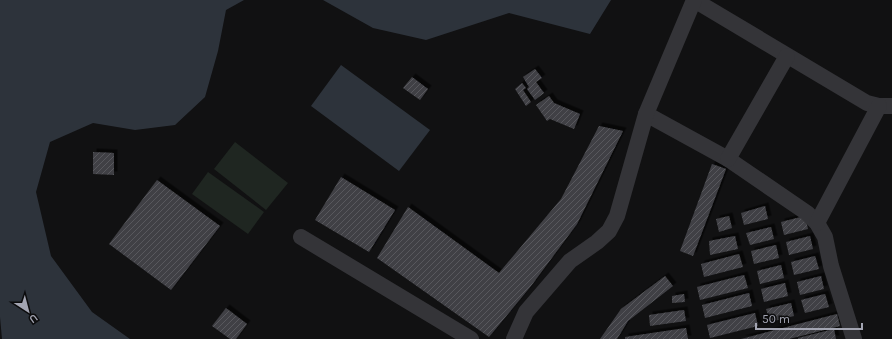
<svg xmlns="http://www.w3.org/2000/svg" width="892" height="339" font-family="Karla,sans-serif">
	<defs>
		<pattern id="building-hatch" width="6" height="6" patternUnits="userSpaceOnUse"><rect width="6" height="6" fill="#404045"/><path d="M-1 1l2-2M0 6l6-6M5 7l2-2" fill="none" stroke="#58595d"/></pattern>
		<filter id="shadow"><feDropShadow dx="3.5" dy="-3.5" stdDeviation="0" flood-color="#0009"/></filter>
	</defs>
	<rect width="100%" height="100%" fill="#111112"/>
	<g fill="#1f2621">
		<path d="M235,142L288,183L266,210L214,169Z"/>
		<path d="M208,172L264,212L248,234L192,194Z"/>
	</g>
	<g fill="#2d333b">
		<path d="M0,0H244L226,10L218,51L205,97L175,125L135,130L93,123L50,142L36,192L51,256L92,312L130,339H2L0,317Z"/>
		<path d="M323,0H611L590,34L509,13L426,40L373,28Z"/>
		<path d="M341,65L430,130L399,171L311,106Z"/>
	</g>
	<g fill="url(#building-hatch)" filter="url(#shadow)">
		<path d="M535,69L542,78L536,82L544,93L535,100L527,89L529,87L523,77Z"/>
		<path d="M412,77L428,89L420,100L403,88Z"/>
		<path d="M522,83L526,88L523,90L531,102L526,106L515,89Z"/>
		<path d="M549,96L554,103L580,114L574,129L550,119L547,121L536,105Z"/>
		<path d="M599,126L623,131L577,224L531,286L489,337L377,258L408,207L499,273L561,199Z"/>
		<path d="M93,152L114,153V175L93,174Z"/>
		<path d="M712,164L726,169L693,256L680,251Z"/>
		<path d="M341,177L395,210L369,252L315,220Z"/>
		<path d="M157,180L220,226L171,290L109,244Z"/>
		<path d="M765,206L768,219L744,225L741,213Z"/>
		<path d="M729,216L732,228L719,232L716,219Z"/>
		<path d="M805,216L808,229L784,235L781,222Z"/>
		<path d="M771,227L774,239L750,245L746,233Z"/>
		<path d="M735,236L738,249L710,255L709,241Z"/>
		<path d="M810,236L813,249L789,255L786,242Z"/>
		<path d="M776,245L779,258L754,264L751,251Z"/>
		<path d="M739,254L743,267L704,277L701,264Z"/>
		<path d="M815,256L819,269L794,275L791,262Z"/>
		<path d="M781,265L784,278L760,284L757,271Z"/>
		<path d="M744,275L748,288L700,300L697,287Z"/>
		<path d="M665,276L673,286L628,321L617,339H600L621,309Z"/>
		<path d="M821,276L824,289L800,295L797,282Z"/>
		<path d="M785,283L788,296L764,302L761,289Z"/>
		<path d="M749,293L752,306L705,318L702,305Z"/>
		<path d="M684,294L685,302L672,303V296Z"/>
		<path d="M825,294L829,307L805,313L801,300Z"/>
		<path d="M791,303L794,316L770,322L766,309Z"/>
		<path d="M226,308L247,324L236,339H230L212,326Z"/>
		<path d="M684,310L686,321L650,326L649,315Z"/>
		<path d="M755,313L758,326L710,338L707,325Z"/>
		<path d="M837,314L840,326L789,339H741Z"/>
		<path d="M686,328L688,339H625V337Z"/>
		<path d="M834,329L836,339H798V338Z"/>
	</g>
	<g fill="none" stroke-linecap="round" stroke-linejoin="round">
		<g stroke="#343438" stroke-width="16">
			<path d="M694,0L867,103L879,106H892"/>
			<path d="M646,114L728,159L807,213L817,223L825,237L831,266L854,339"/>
			<path d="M728,159L787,56"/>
			<path d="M817,223L879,106"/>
			<path d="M301,237L471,339"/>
			<path d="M514,339L526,312L570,261L597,242L609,231L617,216L646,114L694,0"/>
		</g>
	</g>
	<g transform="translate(28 311) rotate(144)" stroke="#0c0c0d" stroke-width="3" paint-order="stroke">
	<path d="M0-3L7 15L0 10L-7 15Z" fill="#a3a5b2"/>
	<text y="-6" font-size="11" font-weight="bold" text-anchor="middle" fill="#a3a5b2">U</text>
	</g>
	<path d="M756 323v6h106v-6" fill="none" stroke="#a3a5b2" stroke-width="2"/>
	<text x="762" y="323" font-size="12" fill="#a3a5b2" stroke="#0c0c0d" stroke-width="3" paint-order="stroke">50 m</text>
</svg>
